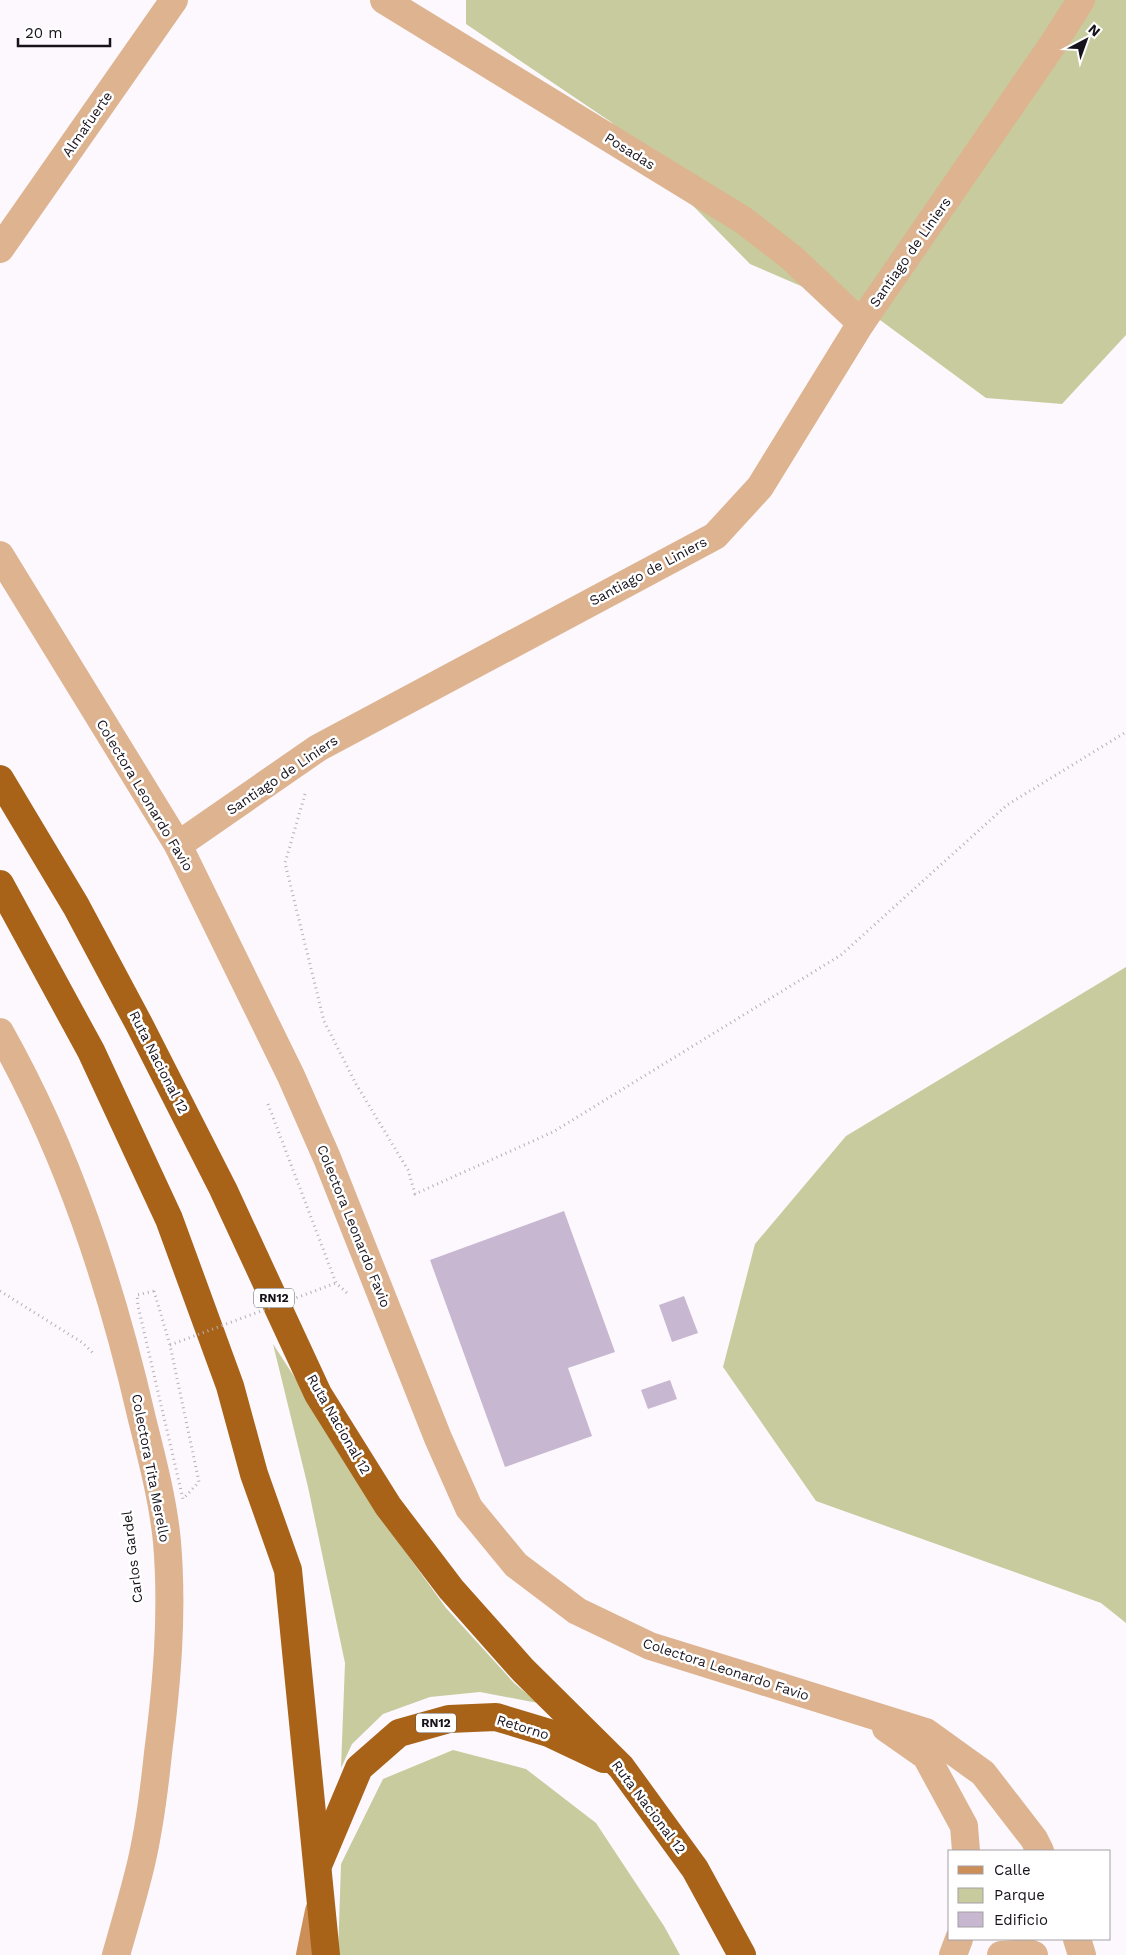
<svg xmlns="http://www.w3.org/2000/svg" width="1126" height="1955" font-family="'Work Sans',sans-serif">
	<rect width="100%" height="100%" fill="#fcf8fe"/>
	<g fill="#c8cb9d">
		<path d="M466,0H1126V335L1062,404L986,398L880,320L750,264L611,122L466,24Z"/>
		<path d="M1126,967V1623L1101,1603L816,1501L723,1367L755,1244L846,1136Z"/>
		<path d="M273,1344L323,1421L375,1510L446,1608L514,1683L538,1703L480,1692L430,1697L383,1714L352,1744L341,1768L345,1663L308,1487Z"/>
		<path d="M453,1750L526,1769L596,1823L664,1926L680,1955H338L341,1864L383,1779Z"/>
	</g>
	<g fill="#c8b7d0">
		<path d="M564,1211L615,1352L568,1368L592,1436L505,1467L430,1260Z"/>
		<path d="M684,1296L698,1333L672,1342L659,1305Z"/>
		<path d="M670,1380L677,1399L648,1409L641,1390Z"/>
	</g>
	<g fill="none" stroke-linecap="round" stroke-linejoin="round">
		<g stroke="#b4b0b7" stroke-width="3" stroke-dasharray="1 4" stroke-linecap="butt">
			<path d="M305,794L285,863L324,1021L356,1084L408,1170L415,1194L553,1132L841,955L1007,805L1126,732"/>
			<path d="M268,1104L336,1283L347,1293"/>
			<path d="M0,1291L83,1343L94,1354"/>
			<path d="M154,1291L170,1345L199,1482L183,1499L138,1306L137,1295Z"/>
		</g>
		<g stroke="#ddb390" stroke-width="28">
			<path d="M384,0L743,220L792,258L861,323"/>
			<path d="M0,249L174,0"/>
			<path d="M0,555L178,845L291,1076L327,1158L438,1438L469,1508L516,1565L577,1611L650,1646L926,1732L983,1773L1034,1839L1040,1851"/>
			<path d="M178,845L318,748L715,536L760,487L861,323L1055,41L1081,0"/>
			<path d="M0,1032C68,1153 111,1284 142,1419C152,1459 163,1500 167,1542C173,1612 167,1683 158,1753C154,1792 149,1833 139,1872C132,1900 124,1927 116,1955"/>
			<path d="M886,1728L926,1756L964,1826L966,1851"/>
			<path d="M1077,1939L1082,1955"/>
			<path d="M953,1955L959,1939"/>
			<path d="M1001,1955L1029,1953L1034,1955"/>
		</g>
		<path stroke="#cc8f58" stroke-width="28" d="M310,1955L319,1911"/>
		<g stroke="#a86318" stroke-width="28">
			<path d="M0,779L76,906L139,1024L223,1189L318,1394L388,1506L451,1589L523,1670L621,1767L695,1869L742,1955"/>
			<path d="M0,884L91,1051L169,1219L230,1386L254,1474L288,1570L326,1955"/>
			<path d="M319,1863L359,1768L399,1733L449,1719L496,1717L549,1733L604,1759"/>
		</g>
		<path stroke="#b4b0b7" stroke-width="3" stroke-dasharray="1 4" stroke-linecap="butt" d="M170,1345L336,1283"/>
	</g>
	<g text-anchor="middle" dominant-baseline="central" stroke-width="5" stroke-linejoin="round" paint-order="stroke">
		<g fill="#fff" stroke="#5d595f" stroke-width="1">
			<rect x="254" y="1288.5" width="40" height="19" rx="4"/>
			<rect x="416" y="1713.5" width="40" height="19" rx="4"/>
		</g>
		<g font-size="12" font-weight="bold" fill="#18121b">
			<text x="274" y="1298">RN12</text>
			<text x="436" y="1723">RN12</text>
		</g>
		<g font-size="14" fill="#18121b" stroke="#fff">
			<text transform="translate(87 124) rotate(-55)">Almafuerte</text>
			<text transform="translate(630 151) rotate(32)">Posadas</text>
			<text transform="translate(910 252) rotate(-55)">Santiago de Liniers</text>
			<text transform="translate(648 571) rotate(-28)">Santiago de Liniers</text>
			<text transform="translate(282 775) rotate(-34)">Santiago de Liniers</text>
			<text transform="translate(145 795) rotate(59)">Colectora Leonardo Favio</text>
			<text transform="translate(159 1062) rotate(63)">Ruta Nacional 12</text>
			<text transform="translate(354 1226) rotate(68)">Colectora Leonardo Favio</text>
			<text transform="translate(339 1424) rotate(60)">Ruta Nacional 12</text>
			<text transform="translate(151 1468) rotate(79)">Colectora Tita Merello</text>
			<text transform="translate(132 1557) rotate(-97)">Carlos Gardel</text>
			<text transform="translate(726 1669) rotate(18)">Colectora Leonardo Favio</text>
			<text transform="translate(523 1727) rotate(17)">Retorno</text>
			<text transform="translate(649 1807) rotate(53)">Ruta Nacional 12</text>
		</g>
	</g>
	<rect x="948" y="1850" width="162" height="90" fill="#ffffff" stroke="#a3a0a4"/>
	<rect x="958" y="1866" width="25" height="8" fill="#cc8f58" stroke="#a3a0a4"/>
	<text x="994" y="1875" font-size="15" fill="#18121b">Calle</text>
	<rect x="958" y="1888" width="25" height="15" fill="#c8cb9d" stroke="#a3a0a4"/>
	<text x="994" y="1900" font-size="15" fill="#18121b">Parque</text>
	<rect x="958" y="1912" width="25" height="15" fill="#c8b7d0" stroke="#a3a0a4"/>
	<text x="994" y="1925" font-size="15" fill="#18121b">Edificio</text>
	<g transform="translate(1086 40) rotate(41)" stroke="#ffffff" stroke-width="4" paint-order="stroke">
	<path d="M0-4L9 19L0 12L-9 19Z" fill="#18121b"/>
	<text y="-8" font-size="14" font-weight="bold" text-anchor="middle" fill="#18121b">N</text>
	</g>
	<path d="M18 38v8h92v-8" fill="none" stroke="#18121b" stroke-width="2.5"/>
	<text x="25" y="38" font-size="15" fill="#18121b" stroke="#ffffff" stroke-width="4" paint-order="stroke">20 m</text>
</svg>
